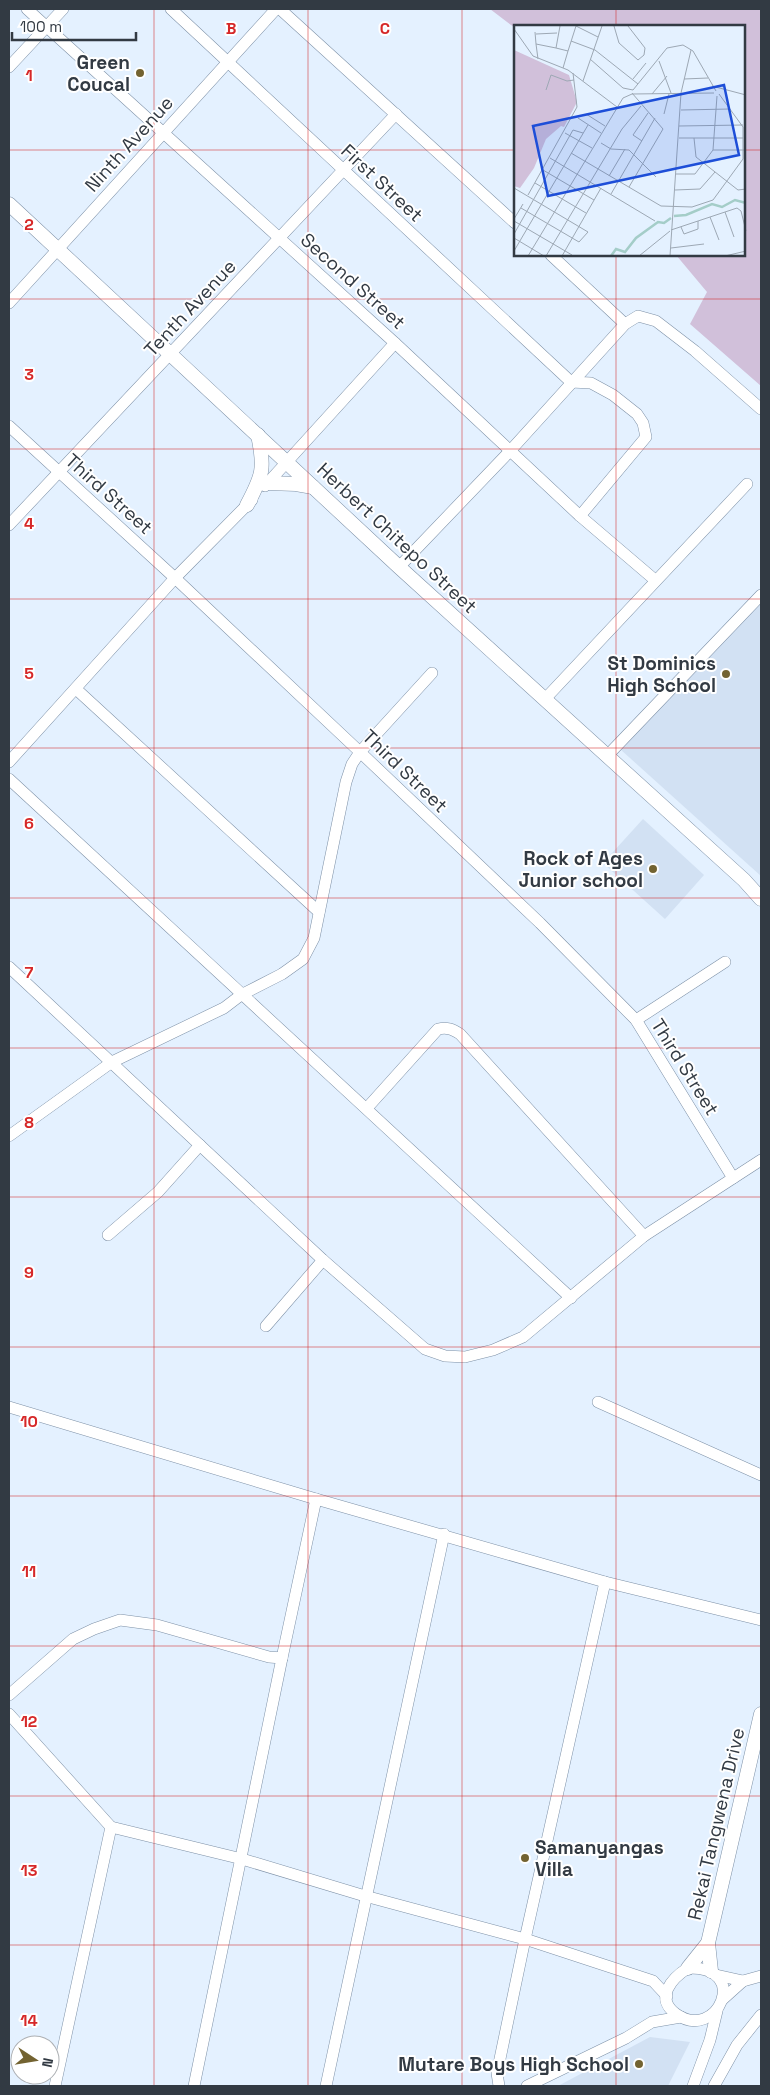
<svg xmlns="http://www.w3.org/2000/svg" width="770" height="2095" font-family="'Space Grotesk',sans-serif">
	<rect width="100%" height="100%" fill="#e4f1ff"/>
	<g fill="#d2e1f3">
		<path d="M761,600V876L620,749Z"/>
		<path d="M643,819L704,875L665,919L603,863Z"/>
		<path d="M650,2037L690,2042L668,2086H558Z"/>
	</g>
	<path fill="#d1c0da" d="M490,9H761V386L690,324L707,292L676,255H744V26H515V28Z"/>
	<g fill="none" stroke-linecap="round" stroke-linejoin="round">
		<g stroke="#7e91a7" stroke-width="12">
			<g id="minor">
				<path d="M27,9L395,343L580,516L655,580"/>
				<path d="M171,9L571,382L591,383L613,395L637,414L643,423L646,437L580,516"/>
				<path d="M280,9L515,223"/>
				<path d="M9,67L63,9"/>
				<path d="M551,255L625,324"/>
				<path d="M9,303L276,9"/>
				<path d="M9,426L175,578L360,752L540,923L636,1020L733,1178"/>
				<path d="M265,486L395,343"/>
				<path d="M9,525L396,114"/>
				<path d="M399,567L510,451L625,324L638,316L656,321L695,351L761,409"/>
				<path d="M76,689L319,912"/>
				<path d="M545,699L747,484"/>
				<path d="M607,756L761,595"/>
				<path d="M9,762L175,578L252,500"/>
				<path d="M9,779L571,1298"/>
				<path d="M9,967L323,1260L425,1349L445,1356L465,1357L493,1350L523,1337L644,1236L761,1160"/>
				<path d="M636,1020L725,962"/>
				<path d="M367,1108L438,1029C447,1027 452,1029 460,1034L644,1236"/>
				<path d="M9,1136L112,1062L224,1008L241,995L282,974L303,959L314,938L346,782L352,764L360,752L432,673"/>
				<path d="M108,1235L158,1192L200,1145"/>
				<path d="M266,1326L323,1260"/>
				<path d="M598,1402L761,1475"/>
				<path d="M9,1407L316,1499L605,1582L761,1620"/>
				<path d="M9,1695L73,1639L94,1629L120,1620L157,1625L269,1657L282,1658L316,1499"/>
				<path d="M9,1714L111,1827L55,2086"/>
				<path d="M111,1827L242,1859L365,1896L525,1939L653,1981L667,1996"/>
				<path d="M688,1968C752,1966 717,2043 676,2014C654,1998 672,1978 688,1968Z"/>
				<path d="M716,1975L743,1981"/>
				<path d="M723,1999L743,1981L761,1976"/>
				<path d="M194,2086L282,1658"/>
				<path d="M326,2086L444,1534"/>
				<path d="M499,2086L497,2073L525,1939L605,1582"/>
				<path d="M527,2086L626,2038L652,2022L681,2017"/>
				<path d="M693,2086L710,2040L717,2011"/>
				<path d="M714,2086L737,2045L761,2015"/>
			</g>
		</g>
		<g stroke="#7e91a7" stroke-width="15">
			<g id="major">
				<path d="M9,204L399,567L744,880L761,899"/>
				<path d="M268,483L296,484L313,487"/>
				<path d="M247,505C263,475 265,468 258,435"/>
				<path d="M688,1968L708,1943"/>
				<path d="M711,1971L708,1943L761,1714"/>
			</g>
		</g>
		<use href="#minor" stroke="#fff" stroke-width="11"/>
		<use href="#major" stroke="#fff" stroke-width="14"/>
	</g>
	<path fill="none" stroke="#d62828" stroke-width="1" stroke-opacity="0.55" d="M154,9V2086M308,9V2086M462,9V2086M616,9V26M9,150H515M744,150H761M616,255V2086M9,299H761M9,449H761M9,599H761M9,748H761M9,898H761M9,1048H761M9,1197H761M9,1347H761M9,1496H761M9,1646H761M9,1796H761M9,1945H761"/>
	<g fill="#736331" stroke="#fff" stroke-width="2">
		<circle cx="140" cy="73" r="5"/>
		<circle cx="726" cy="674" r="5"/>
		<circle cx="653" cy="869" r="5"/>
		<circle cx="525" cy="1858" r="5"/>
		<circle cx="639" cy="2064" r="5"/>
	</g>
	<g text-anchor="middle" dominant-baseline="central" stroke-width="4" stroke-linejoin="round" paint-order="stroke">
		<g font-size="19" font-weight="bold" fill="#323a43" stroke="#fff" text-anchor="end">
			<text x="130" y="62">Green<tspan x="130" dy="22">Coucal</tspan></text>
			<text x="716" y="663">St Dominics<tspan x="716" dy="22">High School</tspan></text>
			<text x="643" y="858">Rock of Ages<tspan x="643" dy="22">Junior school</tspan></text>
			<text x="535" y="1847" text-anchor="start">Samanyangas<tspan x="535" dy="22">Villa</tspan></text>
			<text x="629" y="2064">Mutare Boys High School</text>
		</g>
		<g font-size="19" fill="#323a43" stroke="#fff">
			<text transform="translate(129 144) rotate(-48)">Ninth Avenue</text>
			<text transform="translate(382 183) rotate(43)">First Street</text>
			<text transform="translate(353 281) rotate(42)">Second Street</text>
			<text transform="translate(190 308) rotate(-47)">Tenth Avenue</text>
			<text transform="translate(109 494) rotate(42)">Third Street</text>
			<text transform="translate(397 538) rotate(43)">Herbert Chitepo Street</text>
			<text transform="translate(405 771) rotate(44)">Third Street</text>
			<text transform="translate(685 1067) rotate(58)">Third Street</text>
			<text transform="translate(716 1824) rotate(-77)">Rekai Tangwena Drive</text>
		</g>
	</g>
	<g transform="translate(514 25)">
		<rect width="231" height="231" fill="#e4f1ff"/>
		<path d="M0,25L55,50L63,77L50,102L47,101L32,114L20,143L6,163L0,161Z" fill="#d1c0da"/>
		<path fill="none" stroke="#a4cdc8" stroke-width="2.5" d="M160,191L172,190L198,179L208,182L221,175L232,178M97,231L102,224L111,227L122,213L144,197L150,198L157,193"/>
		<path fill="none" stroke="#9da8b4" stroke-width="1" d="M62,1L84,12M100,1L105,18L124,35L130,30L131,23L114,1M0,4L19,31L54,45L103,82M21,7L22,19L42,23L46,1M22,9L43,8M57,16L81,25L124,59M22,19L24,34M42,23L54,26L49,43M54,26L62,1M76,34L109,63L119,65M145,36L157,68M119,54L132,38M170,54L194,53M69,56L88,1M198,61L232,70M32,65L37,50L53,56L60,55M119,65L153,23L169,20L179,26L202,66M138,69L153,51M167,85L216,84M72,89L91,101M150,89L155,69M64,93L87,108M165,101L229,100M51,108L78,123M165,113H180L182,132L224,165L232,164M180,113H229M128,116L119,110L134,88M87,118L97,124L115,125L142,152M199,125L203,71M57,128L147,181L178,182L199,175L229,134V102L205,69M36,133L141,196M29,145L80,175M162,149H181L199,125H231M95,151L111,124M21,158L72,188M115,162L149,104L118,68M0,163L74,207L65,217L7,183M161,165L186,164L201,147M97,169L141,93M14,170L63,82L59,48M211,187L220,212M196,192L205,215M0,194L9,179M0,196L58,230M167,202L170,209L184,204V196M157,205L223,183L227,186L232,206M0,209L59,105L69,108M0,213L30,231M157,223L190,219M0,226L74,100M14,231L109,73L118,69L200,68M32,231L108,104L127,81M48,231L87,163M125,231L156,206M156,231L167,68L177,25M211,231L232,226"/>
		<path fill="#1d4ed8" fill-opacity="0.15" stroke="#1d4ed8" stroke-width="2.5" d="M210,60L225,130L34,171L19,101Z"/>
		<rect width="231" height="231" fill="none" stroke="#323a43" stroke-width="2.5"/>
	</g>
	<g font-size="16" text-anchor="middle" font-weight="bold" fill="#d62828" stroke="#fff" stroke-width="4" stroke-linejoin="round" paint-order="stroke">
		<text x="231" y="34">B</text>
		<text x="385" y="34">C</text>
		<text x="29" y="81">1</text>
		<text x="29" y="230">2</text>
		<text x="29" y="380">3</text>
		<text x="29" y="529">4</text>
		<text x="29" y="679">5</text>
		<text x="29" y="829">6</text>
		<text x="29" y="978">7</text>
		<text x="29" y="1128">8</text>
		<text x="29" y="1278">9</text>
		<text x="29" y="1427">10</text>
		<text x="29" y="1577">11</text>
		<text x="29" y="1727">12</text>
		<text x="29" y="1876">13</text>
		<text x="29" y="2026">14</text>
	</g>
	<rect width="770" height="2095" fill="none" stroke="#323a43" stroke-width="20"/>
	<g transform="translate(35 2060) rotate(102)"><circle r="24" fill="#ffffff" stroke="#adb0b4"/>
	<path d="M0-4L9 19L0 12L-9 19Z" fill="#736331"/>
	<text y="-8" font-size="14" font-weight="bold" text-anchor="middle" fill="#323a43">N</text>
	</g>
	<path d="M12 32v8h124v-8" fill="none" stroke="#323a43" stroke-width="2.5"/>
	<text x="20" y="32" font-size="15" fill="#323a43" stroke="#ffffff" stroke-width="4" paint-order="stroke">100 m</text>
</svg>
